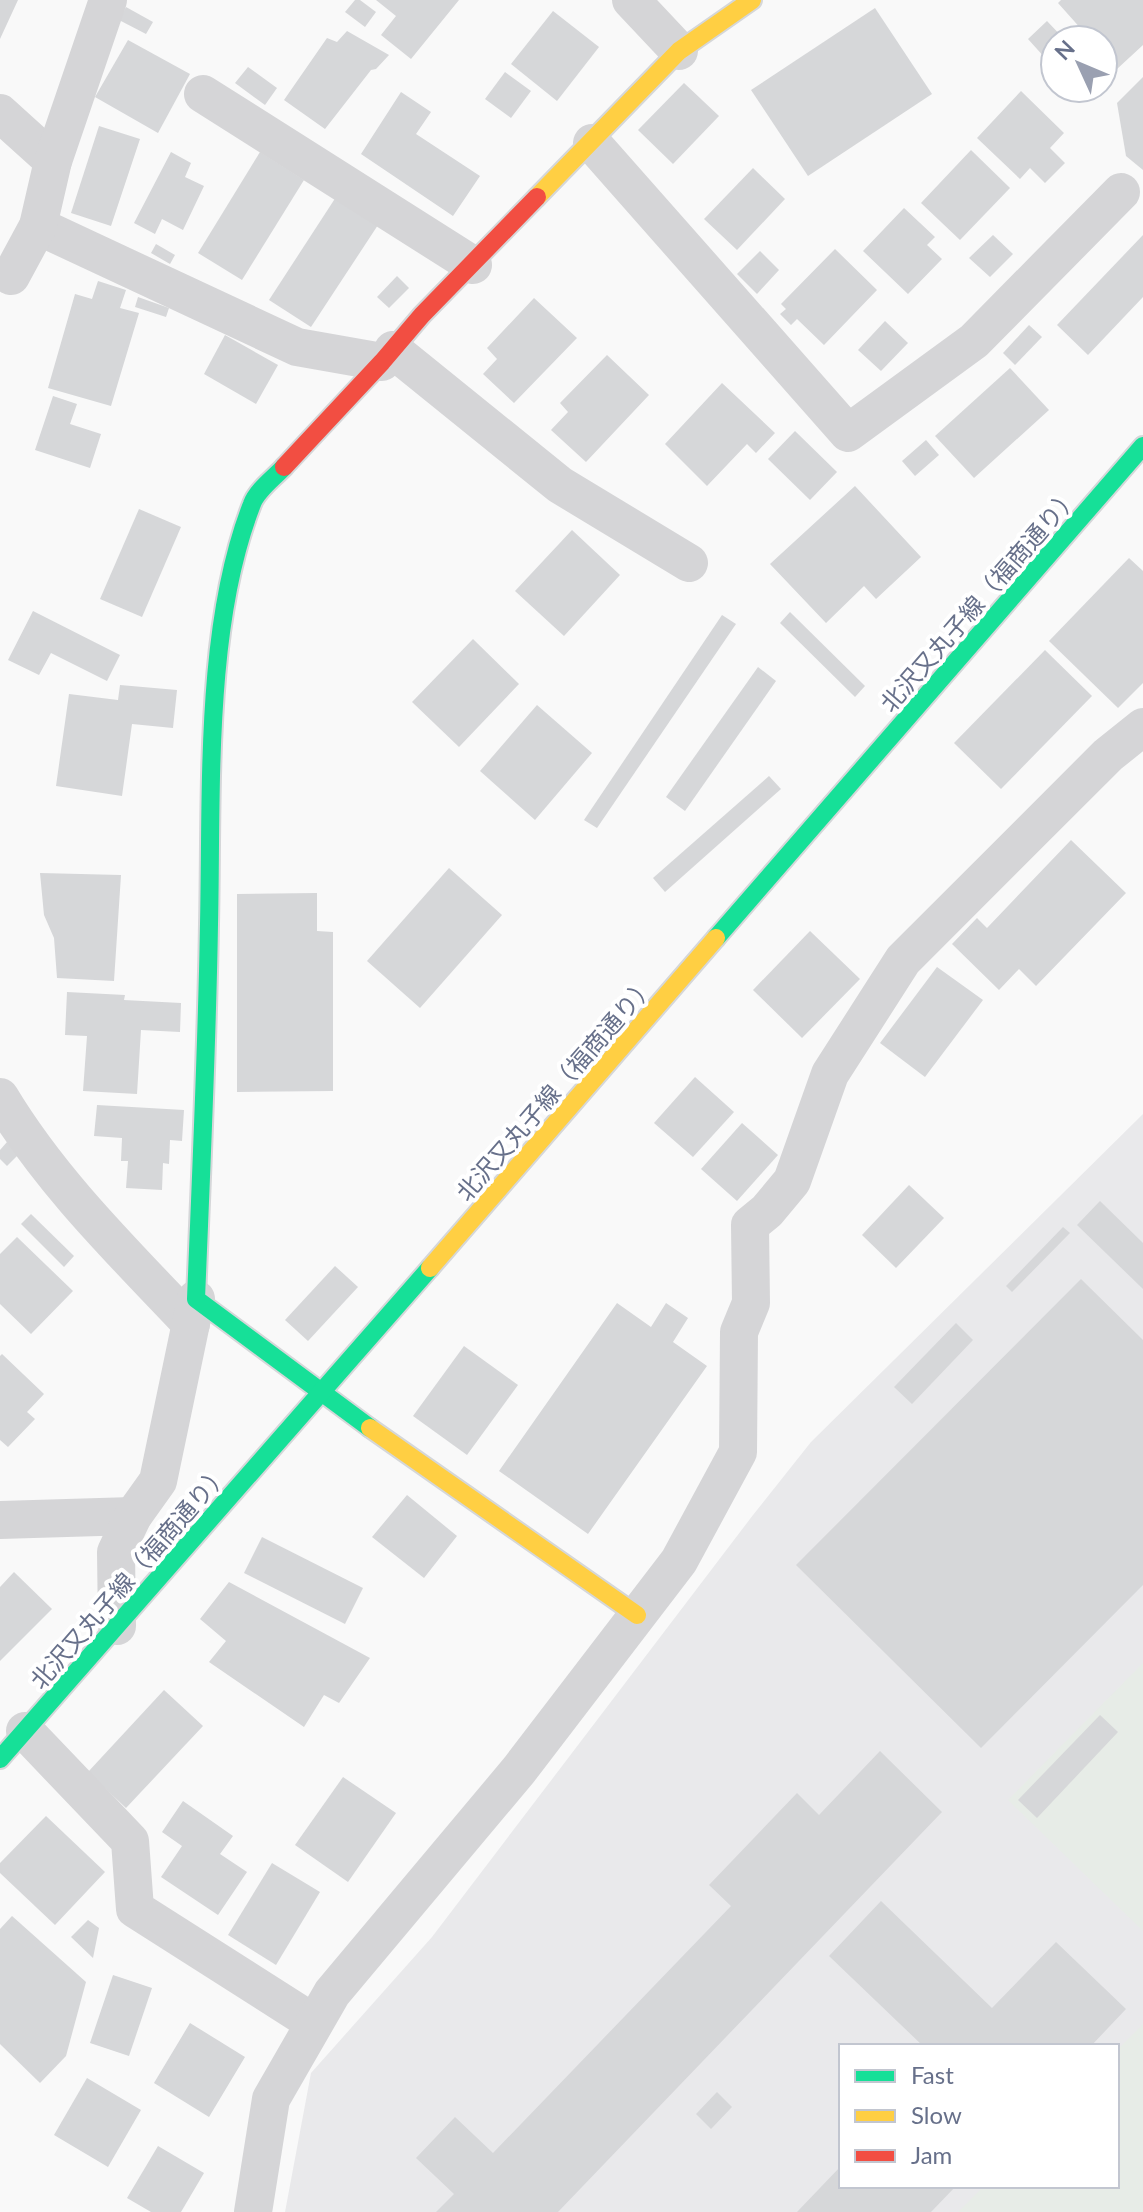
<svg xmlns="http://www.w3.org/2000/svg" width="1143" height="2212" font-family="Lato,'Noto Sans JP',sans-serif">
	<rect width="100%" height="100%" fill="#f9f9f9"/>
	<path fill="#e9e9eb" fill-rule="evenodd" d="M1143,1114V2212H285L311,2073L432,1937L753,1515L811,1442ZM841,2046H1117V2186H841Z"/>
	<g fill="#e7ece7">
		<path d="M1143,1663V1931L1008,1800Z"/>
		<path d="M1143,2024V2212H958L984,2186H1117V2050Z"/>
	</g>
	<g fill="#d6d7d9">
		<path d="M0,0H18L0,39Z"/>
		<path d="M355,0H360L376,12L365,27L345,12Z"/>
		<path d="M376,0H459L411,59L381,35L396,16Z"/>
		<path d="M1061,0H1143V45L1117,69L1103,53V40H1091L1058,3Z"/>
		<path d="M126,7L153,22L146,34L119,20Z"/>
		<path d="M875,8L932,94L808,176L751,90Z"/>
		<path d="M553,11L599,47L557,101L511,64Z"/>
		<path d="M1047,21L1065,40H1055V69L1028,39Z"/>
		<path d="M347,31L389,55L376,69L371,70L325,129L284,100L327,38L337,42Z"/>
		<path d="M128,40L190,74L158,133L95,97Z"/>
		<path d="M248,67L277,88L265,105L235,83Z"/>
		<path d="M505,72L531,91L511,118L485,99Z"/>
		<path d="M1143,77V170L1126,156L1117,103Z"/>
		<path d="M684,83L719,116L673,164L638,130Z"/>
		<path d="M1021,91L1064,133L1050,148L1065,163L1045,183L1030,168L1020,179L977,138Z"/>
		<path d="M401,92L431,112L416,134L480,176L453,216L361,154Z"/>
		<path d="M99,126L140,139L111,226L71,213Z"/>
		<path d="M971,150L1010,188L960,240L921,203Z"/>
		<path d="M171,152L191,163L185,177L204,186L183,230L162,219L155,234L134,223Z"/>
		<path d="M260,152L304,180L242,280L198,253Z"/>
		<path d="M753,168L785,199L737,250L704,219Z"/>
		<path d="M336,197L378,225L311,327L269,300Z"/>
		<path d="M904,208L935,237L927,245L942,259L908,294L863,251Z"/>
		<path d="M993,235L1013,254L990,277L969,258Z"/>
		<path d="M1143,235V297L1088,355L1057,325Z"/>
		<path d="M156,244L175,255L170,264L151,253Z"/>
		<path d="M835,249L877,290L824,345L797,319L791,325L780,314L786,309L781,304Z"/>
		<path d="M760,251L779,270L757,294L737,274Z"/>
		<path d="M397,276L409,288L389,308L377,297Z"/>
		<path d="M98,281L126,290L120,308L139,313L111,406L48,388L75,294L92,299Z"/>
		<path d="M138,297L169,308L166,317L135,307Z"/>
		<path d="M534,298L577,338L514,403L483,374L497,359L487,348Z"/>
		<path d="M885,321L908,343L881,371L858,350Z"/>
		<path d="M1029,325L1042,337L1015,365L1003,353Z"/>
		<path d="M225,335L278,365L256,404L204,374Z"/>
		<path d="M607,355L649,395L586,462L551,430L568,412L560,403Z"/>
		<path d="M1010,368L1049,410L974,478L935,436Z"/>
		<path d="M722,383L775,433L756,453L747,444L707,486L665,444Z"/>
		<path d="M53,396L77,404L70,424L101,434L90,468L35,450Z"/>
		<path d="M795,431L837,472L810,500L768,459Z"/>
		<path d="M926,440L939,455L915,476L902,461Z"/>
		<path d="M855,486L921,557L876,599L864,586L826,623L770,564Z"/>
		<path d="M139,509L181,527L142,617L100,599Z"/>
		<path d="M572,530L620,575L564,636L515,591Z"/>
		<path d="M1129,558L1143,571V683L1118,708L1049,641Z"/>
		<path d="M33,611L120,655L107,681L51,653L39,675L8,660Z"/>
		<path d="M790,612L865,686L855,697L780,623Z"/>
		<path d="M722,615L736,624L597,828L584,820Z"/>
		<path d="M473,639L519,684L459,747L412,702Z"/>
		<path d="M1045,650L1092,696L1001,789L954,743Z"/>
		<path d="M758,667L776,681L685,811L666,797Z"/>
		<path d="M120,685L177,690L173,728L132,724L122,796L56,786L69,694L118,700Z"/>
		<path d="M537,705L592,753L535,820L480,771Z"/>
		<path d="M769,776L781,789L665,892L653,878Z"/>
		<path d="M1071,840L1126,893L1036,986L1019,969L999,990L952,944L977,918L987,928Z"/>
		<path d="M449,868L502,915L420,1008L367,961Z"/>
		<path d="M40,873L121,875L114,981L57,978L54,938L44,915Z"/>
		<path d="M317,893V931L333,932V1091L237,1092V894Z"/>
		<path d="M810,931L860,979L802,1038L753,990Z"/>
		<path d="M937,967L983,1000L925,1077L880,1043Z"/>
		<path d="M67,992L125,995L124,1000L181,1003L180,1032L141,1030L137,1094L83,1091L87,1036L65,1035Z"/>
		<path d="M695,1077L734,1112L693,1157L654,1123Z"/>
		<path d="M97,1105L184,1110L182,1141L170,1140L169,1164L163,1163L162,1190L126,1188L128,1161H121L122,1138L94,1136Z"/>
		<path d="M742,1123L778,1155L737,1201L701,1169Z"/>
		<path d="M7,1142L19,1154L7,1166L0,1159V1150Z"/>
		<path d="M909,1185L944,1218L896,1268L862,1235Z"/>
		<path d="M1100,1201L1143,1243V1289L1077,1225Z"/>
		<path d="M31,1214L74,1256L64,1267L21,1224Z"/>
		<path d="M1063,1227L1070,1233L1012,1292L1006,1286Z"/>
		<path d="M17,1237L73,1291L31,1334L0,1304V1254Z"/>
		<path d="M335,1266L358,1287L308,1341L285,1320Z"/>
		<path d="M1081,1279L1143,1340V1585L981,1748L796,1565Z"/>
		<path d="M617,1303L651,1327L666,1303L688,1318L673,1342L707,1366L588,1534L499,1471Z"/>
		<path d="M956,1323L973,1340L912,1404L894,1387Z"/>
		<path d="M464,1346L518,1385L467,1455L413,1416Z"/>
		<path d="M2,1354L44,1394L27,1412L35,1419L8,1447L0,1440V1356Z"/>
		<path d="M407,1495L457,1536L424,1578L372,1537Z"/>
		<path d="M262,1537L363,1588L345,1624L244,1573Z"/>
		<path d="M14,1572L52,1609L0,1661V1587Z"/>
		<path d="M229,1582L370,1658L339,1703L324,1695L304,1727L209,1662L226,1641L200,1619Z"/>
		<path d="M164,1690L203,1726L126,1808L88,1772Z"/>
		<path d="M1100,1715L1118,1732L1037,1818L1018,1800Z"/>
		<path d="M880,1751L942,1812L558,2212H436L454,2194L416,2158L455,2117L493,2153L731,1906L709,1885L797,1793L819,1815Z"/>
		<path d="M343,1777L396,1813L348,1882L295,1845Z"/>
		<path d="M183,1801L233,1836L220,1854L247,1872L218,1915L161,1877L182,1846L162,1832Z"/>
		<path d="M46,1816L105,1872L55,1925L0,1873V1863Z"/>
		<path d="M272,1863L320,1892L276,1965L228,1935Z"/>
		<path d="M881,1901L992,2008L1056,1942L1126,2009L1091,2046H923L829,1956Z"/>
		<path d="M12,1916L86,1982L66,2056L40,2083L0,2044V1929Z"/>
		<path d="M88,1920L99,1928L93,1958L71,1937Z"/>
		<path d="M113,1975L152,1988L129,2056L90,2043Z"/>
		<path d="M190,2023L245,2057L209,2117L154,2083Z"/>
		<path d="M87,2078L141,2110L108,2167L54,2135Z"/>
		<path d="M717,2092L732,2107L711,2129L696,2114Z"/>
		<path d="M158,2146L204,2173L181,2212H151L127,2198Z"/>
		<path d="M841,2166V2186H956L931,2212H797Z"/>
	</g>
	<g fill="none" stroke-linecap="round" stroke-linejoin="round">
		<g stroke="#d5d7d9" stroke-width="22">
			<g id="fast">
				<path d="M284,467C274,478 257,490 252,504C204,626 212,793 209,924C207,1049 201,1174 196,1299L370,1428"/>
				<path d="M716,938L1143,446"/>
				<path d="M0,1759L430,1268"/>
			</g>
		</g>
		<g stroke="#d5d7d9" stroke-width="22">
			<g id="slow">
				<path d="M537,197L679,51L752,0"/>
				<path d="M430,1268L716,938"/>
				<path d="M370,1428L637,1615"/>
			</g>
		</g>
		<g stroke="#d5d7d9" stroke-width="22">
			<path id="jam" d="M284,467L382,362L422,315L537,197"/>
		</g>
		<g stroke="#d5d5d7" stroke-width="38">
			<path d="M631,0L679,51"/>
			<path d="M203,94L473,265"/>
			<path d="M0,113L53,161"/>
			<path d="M592,143L848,433L974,341L1121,192"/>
			<path d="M38,226L297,347L382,362"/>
			<path d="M11,276L38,226L53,161L108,0"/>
			<path d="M393,350L560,485L689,563"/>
			<path d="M0,1097C51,1182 123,1252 191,1324"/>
			<path d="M0,1520L133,1516"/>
			<path d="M117,1626L116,1552L133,1516L158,1481L196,1299"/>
			<path d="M25,1731L130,1841L135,1909L314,2023"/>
			<path d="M253,2212L271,2099L332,1993L519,1770L679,1561L738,1452L739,1332L751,1303L750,1225L767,1211L792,1181L830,1074L903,960L1108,755L1143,727"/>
		</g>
		<use href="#fast" stroke="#16e098" stroke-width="18"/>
		<use href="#slow" stroke="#ffcf43" stroke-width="18"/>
		<use href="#jam" stroke="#f24e42" stroke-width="18"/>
	</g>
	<g text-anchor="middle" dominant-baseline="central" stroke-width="8" stroke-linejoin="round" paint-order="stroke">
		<g font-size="24" fill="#67708a" stroke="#fff">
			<text transform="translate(979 599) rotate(-49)">北沢又丸子線（福商通り）</text>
			<text transform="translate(555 1088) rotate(-49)">北沢又丸子線（福商通り）</text>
			<text transform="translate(129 1576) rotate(-49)">北沢又丸子線（福商通り）</text>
		</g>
	</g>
	<rect x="839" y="2044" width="280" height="144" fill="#ffffff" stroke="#c2c6d0" stroke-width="2"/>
	<rect x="855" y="2070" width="40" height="12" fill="#16e098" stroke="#c2c6d0" stroke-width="2"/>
	<text x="911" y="2084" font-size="24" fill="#67708a">Fast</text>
	<rect x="855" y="2110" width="40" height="12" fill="#ffcf43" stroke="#c2c6d0" stroke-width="2"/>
	<text x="911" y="2124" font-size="24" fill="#67708a">Slow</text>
	<rect x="855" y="2150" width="40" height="12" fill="#f24e42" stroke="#c2c6d0" stroke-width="2"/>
	<text x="911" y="2164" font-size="24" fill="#67708a">Jam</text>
	<g transform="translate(1079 64) rotate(314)"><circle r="38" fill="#ffffff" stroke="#c2c6d0" stroke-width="2"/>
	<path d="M0-6L14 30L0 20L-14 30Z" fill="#9aa0b1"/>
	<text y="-12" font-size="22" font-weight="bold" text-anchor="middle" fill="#67708a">N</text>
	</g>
</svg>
